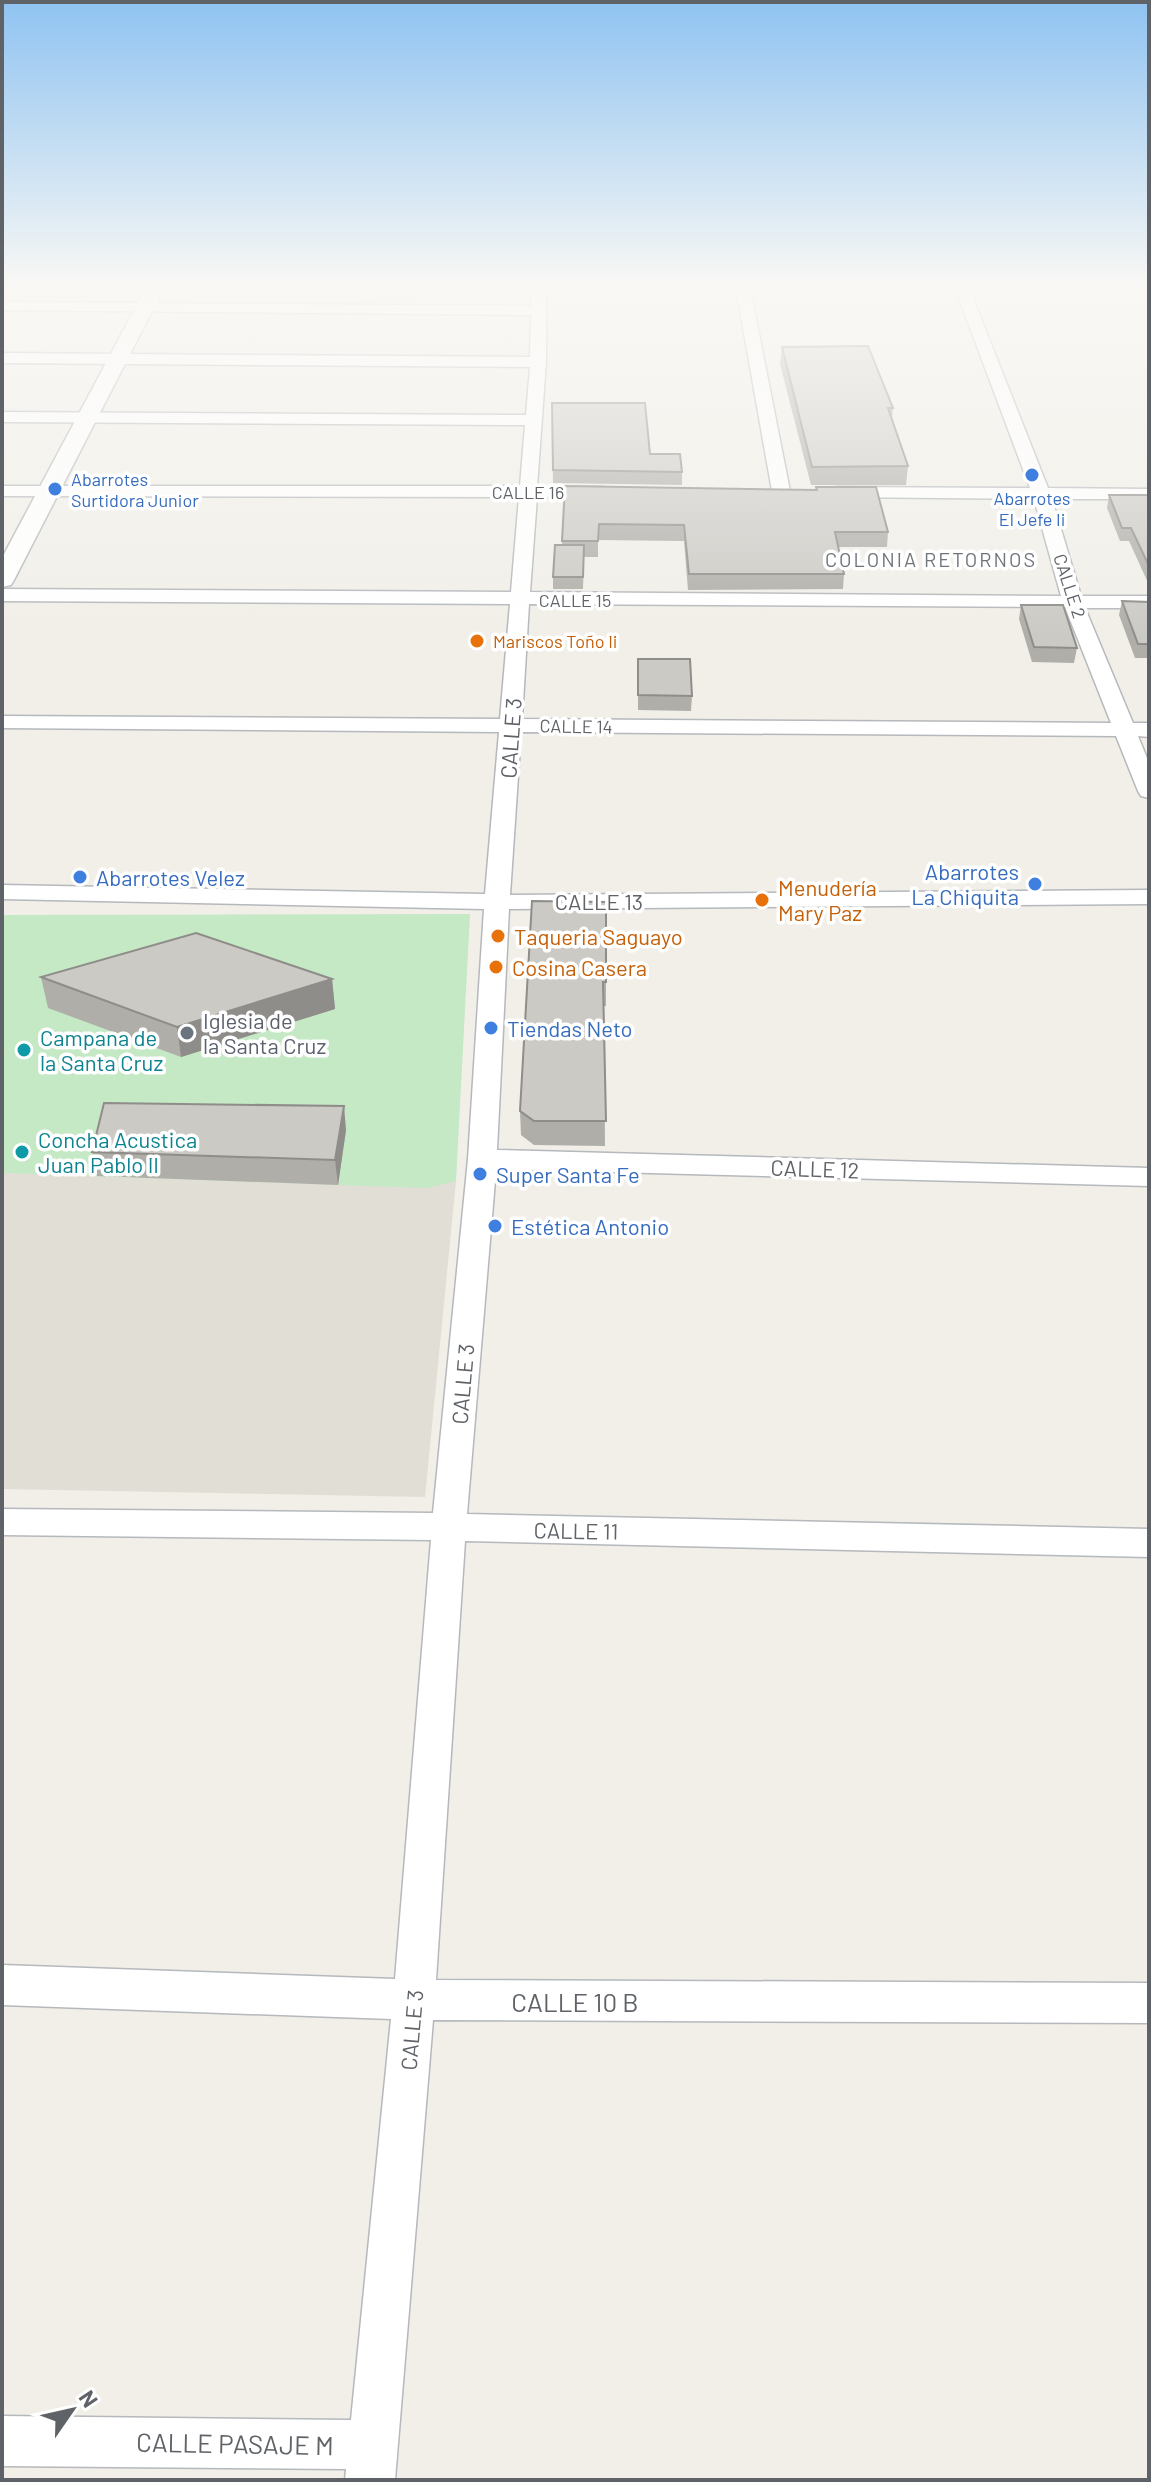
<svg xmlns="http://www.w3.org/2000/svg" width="1151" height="2482" font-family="Barlow,sans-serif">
	<rect width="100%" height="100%" fill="#f1efe8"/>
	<path fill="#e1ded6" d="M2,1173L456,1181L425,1497L2,1489Z"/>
	<path fill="#c5e8c5" d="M470,914L456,1181L427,1188L2,1173V915Z"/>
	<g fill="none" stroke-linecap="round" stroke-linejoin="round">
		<g stroke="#b5b8bc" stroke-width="3">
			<g id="minor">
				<path d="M532,288H546V362L537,487H604L613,492L604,497H537L530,592L1061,596L1034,499L836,497L827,492L836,487L1030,488L955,288H969L1048,488L1149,489V499H1052L1081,596H1149V608H1085L1133,723H1149V737L1138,736L1149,763V798L1141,796L1138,791L1116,736L521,732L510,895L1149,890V904L509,909L497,1150L1149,1168V1186L496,1169L467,1514L1149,1529V1557L465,1541L436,1980L1149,1983V2023L433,2020L395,2480H345L346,2469L2,2466V2416L351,2420L391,2019L2,2005V1965L395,1979L431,1540L2,1535V1509L433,1513L468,1159L484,909L2,899V885L485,894L499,732L2,728V716L500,719L510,604L2,601V589L511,592L519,497L2,496V486H520L525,425L2,422V412L526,415L530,367L2,363V353L530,357L531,315L2,310V302L531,306ZM529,604L1065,607L1111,723L522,719Z"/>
				<path d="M736,288H750L790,491L781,496L772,491Z"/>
			</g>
		</g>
		<g stroke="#b5b8bc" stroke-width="3">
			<path id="tertiary" d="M146,288H164L14,580L11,585L2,587V558Z"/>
		</g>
		<use href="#minor" fill="#fff" fill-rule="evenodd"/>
		<use href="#tertiary" fill="#fff" fill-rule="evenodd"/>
	</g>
	<g fill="#afaea9">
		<path d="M782,347L893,408L892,418L908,466L906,485H811L780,364Z"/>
		<path d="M552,403L682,472V485L553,483Z"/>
		<path d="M565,486L816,490V487L888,532L887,547H838L844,574L843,589L688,590L684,541L598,540V557H584L583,589H553V577L562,545Z"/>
		<path d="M1109,495H1149V585L1129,541H1120L1107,508Z"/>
		<path d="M1122,601L1149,602V658H1135L1119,615Z"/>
		<path d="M1021,605L1077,648L1074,663L1032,662L1019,619Z"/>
		<path d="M638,659L692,696L691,711L638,710Z"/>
		<path d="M606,902V1006H604L605,1146L534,1145L521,1135L520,1111Z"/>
		<path d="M41,977L332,979L335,1009L181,1057L48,1008Z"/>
		<path d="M346,1130L338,1185L97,1176L92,1152Z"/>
	</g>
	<g fill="#8f8d8a">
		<path d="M332,979L335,1009L181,1057L177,1027Z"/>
		<path d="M344,1106L346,1130L338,1185L335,1160Z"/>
	</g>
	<g fill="#cccac5" stroke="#8f8d8a" stroke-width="2">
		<path d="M868,346L893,408H888L908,466L812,467L782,347Z"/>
		<path d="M552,403H645L650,454H680L682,472L553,470Z"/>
		<path d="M565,486L817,490L816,487H876L888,532H835L844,574H689L684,525L599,524L598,541H562Z"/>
		<path d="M1109,495H1149V566L1131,528H1122Z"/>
		<path d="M555,545H584L583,577H553Z"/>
		<path d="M1122,601L1149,602V644H1138Z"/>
		<path d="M1021,605H1063L1077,648L1034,647Z"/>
		<path d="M638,659H690L692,696L638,695Z"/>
		<path d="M532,901L606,902V982H603L606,1121H534L520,1111Z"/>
		<path d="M196,933L332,979L177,1027L41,977Z"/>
		<path d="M104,1103L344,1106L335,1160L92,1152Z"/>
	</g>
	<linearGradient id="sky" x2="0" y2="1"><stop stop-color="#8fc3f1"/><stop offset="0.45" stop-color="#f9f8f5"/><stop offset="1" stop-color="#f9f8f5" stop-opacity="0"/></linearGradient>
	<rect width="1151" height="635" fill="url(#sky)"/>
	<g fill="#3f7fe0" stroke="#fff" stroke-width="3">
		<circle cx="1032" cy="475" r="8"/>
		<circle cx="55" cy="489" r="8"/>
		<circle cx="80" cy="877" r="8"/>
		<circle cx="1035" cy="884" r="8"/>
		<circle cx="491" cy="1028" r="8"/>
		<circle cx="480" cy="1174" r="8"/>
		<circle cx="495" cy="1226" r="8"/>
	</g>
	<g fill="#e8710a" stroke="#fff" stroke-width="3">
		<circle cx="477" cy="641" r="8"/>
		<circle cx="762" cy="900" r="8"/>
		<circle cx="498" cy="936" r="8"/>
		<circle cx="496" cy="967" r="8"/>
	</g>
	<circle fill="#6b7280" stroke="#fff" stroke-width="3" cx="187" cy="1033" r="8"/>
	<g fill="#0f9aa8" stroke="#fff" stroke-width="3">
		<circle cx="24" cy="1050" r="8"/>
		<circle cx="22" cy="1152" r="8"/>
	</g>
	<g text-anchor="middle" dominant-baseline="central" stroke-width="7" stroke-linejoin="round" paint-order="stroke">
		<g font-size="18" fill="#366cbe" stroke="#fff" text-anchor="start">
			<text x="71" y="479">Abarrotes<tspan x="71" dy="21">Surtidora Junior</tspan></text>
			<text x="1032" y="498" text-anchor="middle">Abarrotes<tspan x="1032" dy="21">El Jefe Ii</tspan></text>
		</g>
		<g font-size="18" fill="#5f6368" stroke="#fff">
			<text x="528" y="492">CALLE 16</text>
			<text transform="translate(1070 586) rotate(72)">CALLE 2</text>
			<text x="575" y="600">CALLE 15</text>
			<text transform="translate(576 726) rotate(1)">CALLE 14</text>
		</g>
		<g font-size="18" fill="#c56008" stroke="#fff" text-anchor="start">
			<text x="493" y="641">Mariscos Toño Ii</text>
		</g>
		<g font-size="20" letter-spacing="2" fill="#70757a" stroke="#fff">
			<text x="931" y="559">COLONIA RETORNOS</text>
		</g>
		<g font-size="22" fill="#5f6368" stroke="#fff">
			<text transform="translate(510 738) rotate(-86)">CALLE 3</text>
			<text x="599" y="901">CALLE 13</text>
			<text transform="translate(815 1168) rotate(2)">CALLE 12</text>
			<text transform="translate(462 1384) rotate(-85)">CALLE 3</text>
			<text transform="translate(576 1530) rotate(1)">CALLE 11</text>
			<text transform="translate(411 2030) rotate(-85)">CALLE 3</text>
		</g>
		<g font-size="22" fill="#366cbe" stroke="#fff" text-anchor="start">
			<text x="1019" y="871" text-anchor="end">Abarrotes<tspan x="1019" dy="25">La Chiquita</tspan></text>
			<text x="96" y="877">Abarrotes Velez</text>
			<text x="507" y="1028">Tiendas Neto</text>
			<text x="496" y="1174">Super Santa Fe</text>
			<text x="511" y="1226">Estética Antonio</text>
		</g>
		<g font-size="22" fill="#c56008" stroke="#fff" text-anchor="start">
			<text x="778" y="887">Menudería<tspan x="778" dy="25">Mary Paz</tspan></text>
			<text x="514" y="936">Taqueria Saguayo</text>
			<text x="512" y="967">Cosina Casera</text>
		</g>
		<g font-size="22" fill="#5b616d" stroke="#fff" text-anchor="start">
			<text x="203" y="1020">Iglesia de<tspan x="203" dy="25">la Santa Cruz</tspan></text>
		</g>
		<g font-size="22" fill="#0d838f" stroke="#fff" text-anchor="start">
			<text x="40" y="1037">Campana de<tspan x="40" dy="25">la Santa Cruz</tspan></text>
			<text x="38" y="1139">Concha Acustica<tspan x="38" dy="25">Juan Pablo II</tspan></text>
		</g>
		<g font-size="26" fill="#5f6368" stroke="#fff">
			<text x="575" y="2001">CALLE 10 B</text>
			<text transform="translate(235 2443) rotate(1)">CALLE PASAJE M</text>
		</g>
	</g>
	<rect width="1151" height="2482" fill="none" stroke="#5f6368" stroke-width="8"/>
	<g transform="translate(72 2410) rotate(56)" stroke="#ffffff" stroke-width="6" paint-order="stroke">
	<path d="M0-6L14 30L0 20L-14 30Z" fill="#5f6368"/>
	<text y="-12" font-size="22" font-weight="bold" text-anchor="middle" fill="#5f6368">N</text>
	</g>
</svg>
